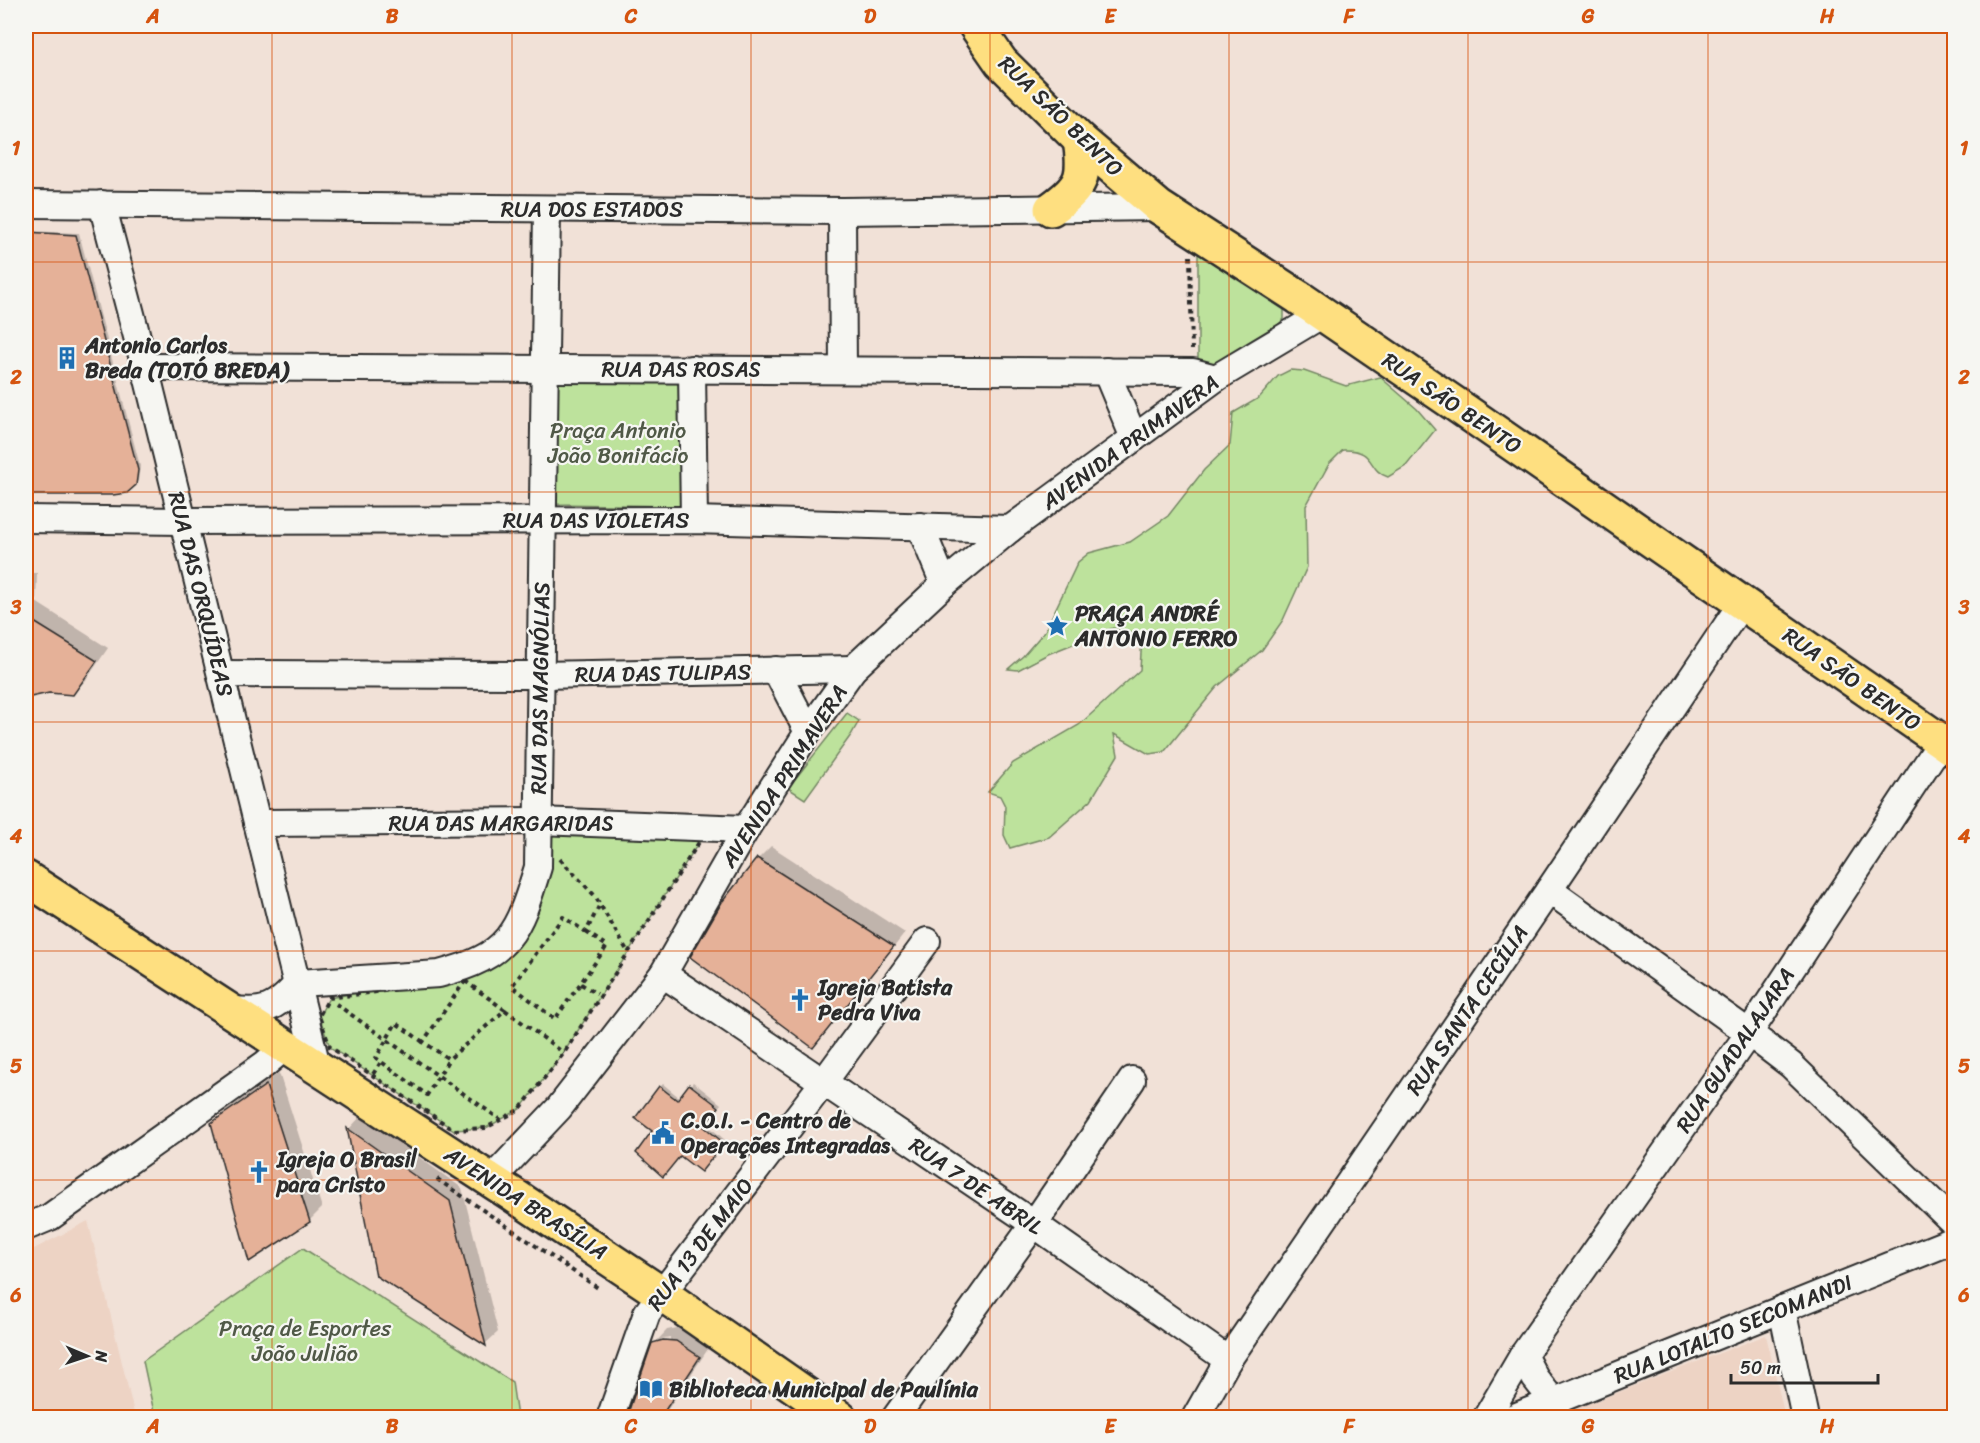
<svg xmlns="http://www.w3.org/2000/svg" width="1980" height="1443" font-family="Sriracha,sans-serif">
	<rect width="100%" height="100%" fill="#f1e1d7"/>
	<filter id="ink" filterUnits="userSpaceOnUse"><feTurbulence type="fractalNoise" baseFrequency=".0167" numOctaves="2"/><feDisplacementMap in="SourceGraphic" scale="12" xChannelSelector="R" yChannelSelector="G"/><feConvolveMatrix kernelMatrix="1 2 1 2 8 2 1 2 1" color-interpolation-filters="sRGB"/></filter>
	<g filter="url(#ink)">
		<g fill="#edd3c4">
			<path d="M88,1221L135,1417H26V1250H32Z"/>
			<path d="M1766,1335L1785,1417H1555Z"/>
		</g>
		<g fill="#bde29c" stroke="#748664" stroke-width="1.5">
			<path d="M1198,249L1284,307V319C1265,339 1227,364 1198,365Z"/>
			<path d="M1290,370L1304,371L1346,386L1380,377L1417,409L1435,430L1406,466L1388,477C1366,470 1377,449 1343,450L1329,464L1306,506L1307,567L1283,620L1262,650L1217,687L1164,752L1149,754L1114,734L1118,755L1091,800L1049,837L1010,848L1004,835L1005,806L1000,796L988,792L1013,763L1079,725L1140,670L1142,636L1113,628L1048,654L1018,670L1008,669L1023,656L1045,631L1078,562L1089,553L1130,542L1168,516L1204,470L1230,445L1233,413L1259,398L1278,376Z"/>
			<path d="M557,381L680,382V506L554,504Z"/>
			<path d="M847,713L859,721L851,735L805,799L788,788Z"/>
			<path d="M549,834L703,836L561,1057L520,1109L486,1128L454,1130L330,1047L319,1016L329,998L372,990L455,982L515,950L536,905Z"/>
			<path d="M303,1248L512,1382L517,1417H155L143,1361Z"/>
		</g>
		<g fill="#0003" fill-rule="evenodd">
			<path d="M26,231L79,233L140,466L138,481L127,492L84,494L26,493Z"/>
			<path d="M26,573H37L36,602L108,648L86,680L73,693L49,692L28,696L26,694Z"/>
			<path d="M771,846L905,933L826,1033L813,1046L758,859Z"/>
			<path d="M279,1073L322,1208L309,1221L212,1123L226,1110Z"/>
			<path d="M693,1082L721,1104L705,1123L725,1140L703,1167L654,1131L660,1087L663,1084L680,1098Z"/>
			<path d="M361,1116L462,1188L498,1332L485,1344L378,1275L349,1129Z"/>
			<path d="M677,1328H689L712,1343L662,1418H634L654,1344L667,1330ZM670,1337V1340L661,1342V1339Z"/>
		</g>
		<g fill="#e5b198" stroke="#2b2b2b" stroke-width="1.5">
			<path d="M26,232L76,235L138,470L136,485L127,493L113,495H26Z"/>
			<path d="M26,617L97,661L73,695L49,693L26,698Z"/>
			<path d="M757,858L894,946L813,1048L690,957L722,902Z"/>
			<path d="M689,1084L719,1107L703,1126L724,1143L701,1172L680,1156L663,1177L636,1153L652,1131L635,1118L659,1086L677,1100Z"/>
			<path d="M266,1085L310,1222L249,1262L211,1123Z"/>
			<path d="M347,1128L450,1201L486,1346L376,1276Z"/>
			<path d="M663,1340L676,1341L700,1357L660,1418H630L627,1416L652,1343Z"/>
		</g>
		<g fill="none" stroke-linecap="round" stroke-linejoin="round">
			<g stroke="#2b2b2b" stroke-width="30">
				<g id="minor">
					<path d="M26,204L842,211L1159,207"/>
					<path d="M102,204L145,367L317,1066"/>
					<path d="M842,211L843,370"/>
					<path d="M145,367L1193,372L1216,378"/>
					<path d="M692,369L694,520"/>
					<path d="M1106,371L1134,438"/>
					<path d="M26,519L182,521L694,520L1010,529"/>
					<path d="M920,526L944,584"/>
					<path d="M776,670L808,732"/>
					<path d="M222,674L540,675L853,669"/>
					<path d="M257,823L539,821L746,829"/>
					<path d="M1549,890L1749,1033L1791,1065L1954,1223"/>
					<path d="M663,974L1034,1224L1228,1360"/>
					<path d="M298,983L439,974C510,956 518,932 538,867L547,209"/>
					<path d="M229,1009C263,1014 275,1010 298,983"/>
					<path d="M491,1180L559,1108L663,974L746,829L808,732L853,669L944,584L1010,529L1216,378L1323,314"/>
					<path d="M26,1227L50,1217L265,1064L286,1046"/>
					<path d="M1782,1309L1805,1418"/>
					<path d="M1523,1355L1535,1378L1553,1401"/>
					<path d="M610,1418L647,1313L823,1083L927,941"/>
					<path d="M895,1418L1034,1224L1132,1080"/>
					<path d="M1195,1418L1228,1360L1549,890L1742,603"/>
					<path d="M1486,1418L1523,1355L1749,1033L1942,741"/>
					<path d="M1512,1418L1954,1240"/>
				</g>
			</g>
			<g stroke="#2b2b2b" stroke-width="38">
				<g id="major">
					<path d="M976,26L1001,62L1080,140L1159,207L1298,297L1455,404L1954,750"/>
					<path d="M1051,209C1082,187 1086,177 1080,140"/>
					<path d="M26,878L512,1194L662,1294L840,1418"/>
				</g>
			</g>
			<g stroke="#2b2b2b" stroke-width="4" stroke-dasharray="4.5 4.5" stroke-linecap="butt">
				<path d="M1190,256L1192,350"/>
				<path d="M549,834L703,836L564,1053L520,1109L486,1128L454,1130L330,1047L319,1016L329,998L455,982L515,950L536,905Z"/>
				<path d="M560,859L595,896L628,952"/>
				<path d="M586,932L607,946L555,1019L512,986L563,917L586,932L600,904"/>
				<path d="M465,981L505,1010L449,1059L423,1042Z"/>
				<path d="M581,984L597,994"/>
				<path d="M336,1004L501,1120"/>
				<path d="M505,1010L564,1053"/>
				<path d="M423,1042L396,1023L376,1058L427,1095L449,1059"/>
				<path d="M373,1074L381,1062"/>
				<path d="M437,1179L598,1288"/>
			</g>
			<use href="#minor" stroke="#f6f6f2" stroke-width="26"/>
			<use href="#major" stroke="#fedf80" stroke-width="33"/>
		</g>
	</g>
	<path fill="none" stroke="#d5540f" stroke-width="1.5" stroke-opacity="0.55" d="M272,26V1418M512,26V1418M751,26V1418M990,26V1418M1229,26V1418M1468,26V1418M1708,26V1418M26,262H1954M26,492H1954M26,722H1954M26,951H1954M26,1180H1954"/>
	<defs>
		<g id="building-bare" transform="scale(1.8)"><path d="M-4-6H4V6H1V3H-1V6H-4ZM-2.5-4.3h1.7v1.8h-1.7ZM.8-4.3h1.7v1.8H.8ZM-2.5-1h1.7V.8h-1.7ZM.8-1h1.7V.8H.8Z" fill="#1f6fb2" stroke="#f6f6f2" stroke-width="2.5" paint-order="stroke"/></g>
		<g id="sight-bare" transform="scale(1.8)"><path d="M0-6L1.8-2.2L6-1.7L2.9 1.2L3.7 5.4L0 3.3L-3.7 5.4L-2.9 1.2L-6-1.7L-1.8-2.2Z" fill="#1f6fb2" stroke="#f6f6f2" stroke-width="2.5" paint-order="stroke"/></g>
		<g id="church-bare" transform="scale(1.8)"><path d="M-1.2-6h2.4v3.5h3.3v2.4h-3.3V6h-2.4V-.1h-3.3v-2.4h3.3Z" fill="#1f6fb2" stroke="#f6f6f2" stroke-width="2.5" paint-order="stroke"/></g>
		<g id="civic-bare" transform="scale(1.8)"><path d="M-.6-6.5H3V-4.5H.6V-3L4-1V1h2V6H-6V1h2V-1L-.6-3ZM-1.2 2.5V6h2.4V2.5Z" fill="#1f6fb2" stroke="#f6f6f2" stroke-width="2.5" paint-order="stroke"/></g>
		<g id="library-bare" transform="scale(1.8)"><path d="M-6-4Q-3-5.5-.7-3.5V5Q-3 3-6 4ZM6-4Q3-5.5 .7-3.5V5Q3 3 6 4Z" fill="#1f6fb2" stroke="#f6f6f2" stroke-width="2.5" paint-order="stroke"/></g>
	</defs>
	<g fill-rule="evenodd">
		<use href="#building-bare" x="67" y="358"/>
		<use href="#sight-bare" x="1057" y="626"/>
		<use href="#church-bare" x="800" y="1000"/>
		<use href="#civic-bare" x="663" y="1133"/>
		<use href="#church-bare" x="259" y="1172"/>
		<use href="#library-bare" x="651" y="1389"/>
	</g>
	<g text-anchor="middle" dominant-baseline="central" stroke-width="4.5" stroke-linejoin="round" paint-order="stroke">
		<g font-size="22" fill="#2b2b2b" stroke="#f6f6f2">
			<text transform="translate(1061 116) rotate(44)">RUA SÃO BENTO</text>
			<text x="592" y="209">RUA DOS ESTADOS</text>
			<text x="681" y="369">RUA DAS ROSAS</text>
			<text transform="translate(1452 403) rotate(34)">RUA SÃO BENTO</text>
			<text transform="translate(1130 442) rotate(-36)">AVENIDA PRIMAVERA</text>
			<text x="596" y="520">RUA DAS VIOLETAS</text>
			<text transform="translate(201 594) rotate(76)">RUA DAS ORQUÍDEAS</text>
			<text transform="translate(663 673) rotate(-1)">RUA DAS TULIPAS</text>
			<text transform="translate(1852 679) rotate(35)">RUA SÃO BENTO</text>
			<text transform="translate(540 688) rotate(-89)">RUA DAS MAGNÓLIAS</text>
			<text transform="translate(784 776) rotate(-57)">AVENIDA PRIMAVERA</text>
			<text x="501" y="823">RUA DAS MARGARIDAS</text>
			<text transform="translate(1467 1010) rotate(-56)">RUA SANTA CECÍLIA</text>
			<text transform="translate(1735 1050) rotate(-56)">RUA GUADALAJARA</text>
			<text transform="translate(976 1186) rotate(34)">RUA 7 DE ABRIL</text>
			<text transform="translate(526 1203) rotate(33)">AVENIDA BRASÍLIA</text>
			<text transform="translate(700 1244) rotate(-53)">RUA 13 DE MAIO</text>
			<text transform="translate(1733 1329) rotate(-22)">RUA LOTALTO SECOMANDI</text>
		</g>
		<g font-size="22" font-weight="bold" fill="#2b2b2b" stroke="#f6f6f2" text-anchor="start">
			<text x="85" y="345">Antonio Carlos<tspan x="85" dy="25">Breda (TOTÓ BREDA)</tspan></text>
			<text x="1075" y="613">PRAÇA ANDRÉ<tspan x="1075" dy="25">ANTONIO FERRO</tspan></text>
			<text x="818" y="987">Igreja Batista<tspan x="818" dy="25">Pedra Viva</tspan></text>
			<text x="681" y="1120">C.O.I. - Centro de<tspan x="681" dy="25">Operações Integradas</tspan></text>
			<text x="277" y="1159">Igreja O Brasil<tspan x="277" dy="25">para Cristo</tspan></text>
			<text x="669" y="1389">Biblioteca Municipal de Paulínia</text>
		</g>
		<g font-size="22" fill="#505947" stroke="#f6f6f2">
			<text x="618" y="430">Praça Antonio<tspan x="618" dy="25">João Bonifácio</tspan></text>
			<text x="305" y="1328">Praça de Esportes<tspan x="305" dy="25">João Julião</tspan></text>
		</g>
	</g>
	<rect width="1980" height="1443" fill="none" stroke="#f6f6f2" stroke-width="66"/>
	<g transform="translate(87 1356) rotate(92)" stroke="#f6f6f2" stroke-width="4.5" paint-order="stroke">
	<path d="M0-4.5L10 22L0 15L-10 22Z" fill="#2b2b2b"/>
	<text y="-9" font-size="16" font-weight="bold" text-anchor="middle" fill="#2b2b2b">N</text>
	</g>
	<path d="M1731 1374v9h147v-9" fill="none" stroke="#2b2b2b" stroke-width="3"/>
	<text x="1740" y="1374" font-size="18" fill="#2b2b2b" stroke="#f6f6f2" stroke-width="4.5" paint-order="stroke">50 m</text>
	<rect x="33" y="33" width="1914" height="1377" fill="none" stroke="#d5540f" stroke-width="2"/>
	<g font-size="20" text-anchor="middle" font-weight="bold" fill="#d5540f">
		<text x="153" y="23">A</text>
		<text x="392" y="23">B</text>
		<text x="631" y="23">C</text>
		<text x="870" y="23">D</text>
		<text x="1110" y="23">E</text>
		<text x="1349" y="23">F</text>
		<text x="1588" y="23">G</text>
		<text x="1827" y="23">H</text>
		<text x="16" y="155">1</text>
		<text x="1964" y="155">1</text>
		<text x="16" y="384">2</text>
		<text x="1964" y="384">2</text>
		<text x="16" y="614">3</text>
		<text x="1964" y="614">3</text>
		<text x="16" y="843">4</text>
		<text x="1964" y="843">4</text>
		<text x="16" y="1073">5</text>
		<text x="1964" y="1073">5</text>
		<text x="16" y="1302">6</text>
		<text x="1964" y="1302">6</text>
		<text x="153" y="1433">A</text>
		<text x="392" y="1433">B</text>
		<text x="631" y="1433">C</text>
		<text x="870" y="1433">D</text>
		<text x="1110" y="1433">E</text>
		<text x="1349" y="1433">F</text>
		<text x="1588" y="1433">G</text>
		<text x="1827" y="1433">H</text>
	</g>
</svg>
